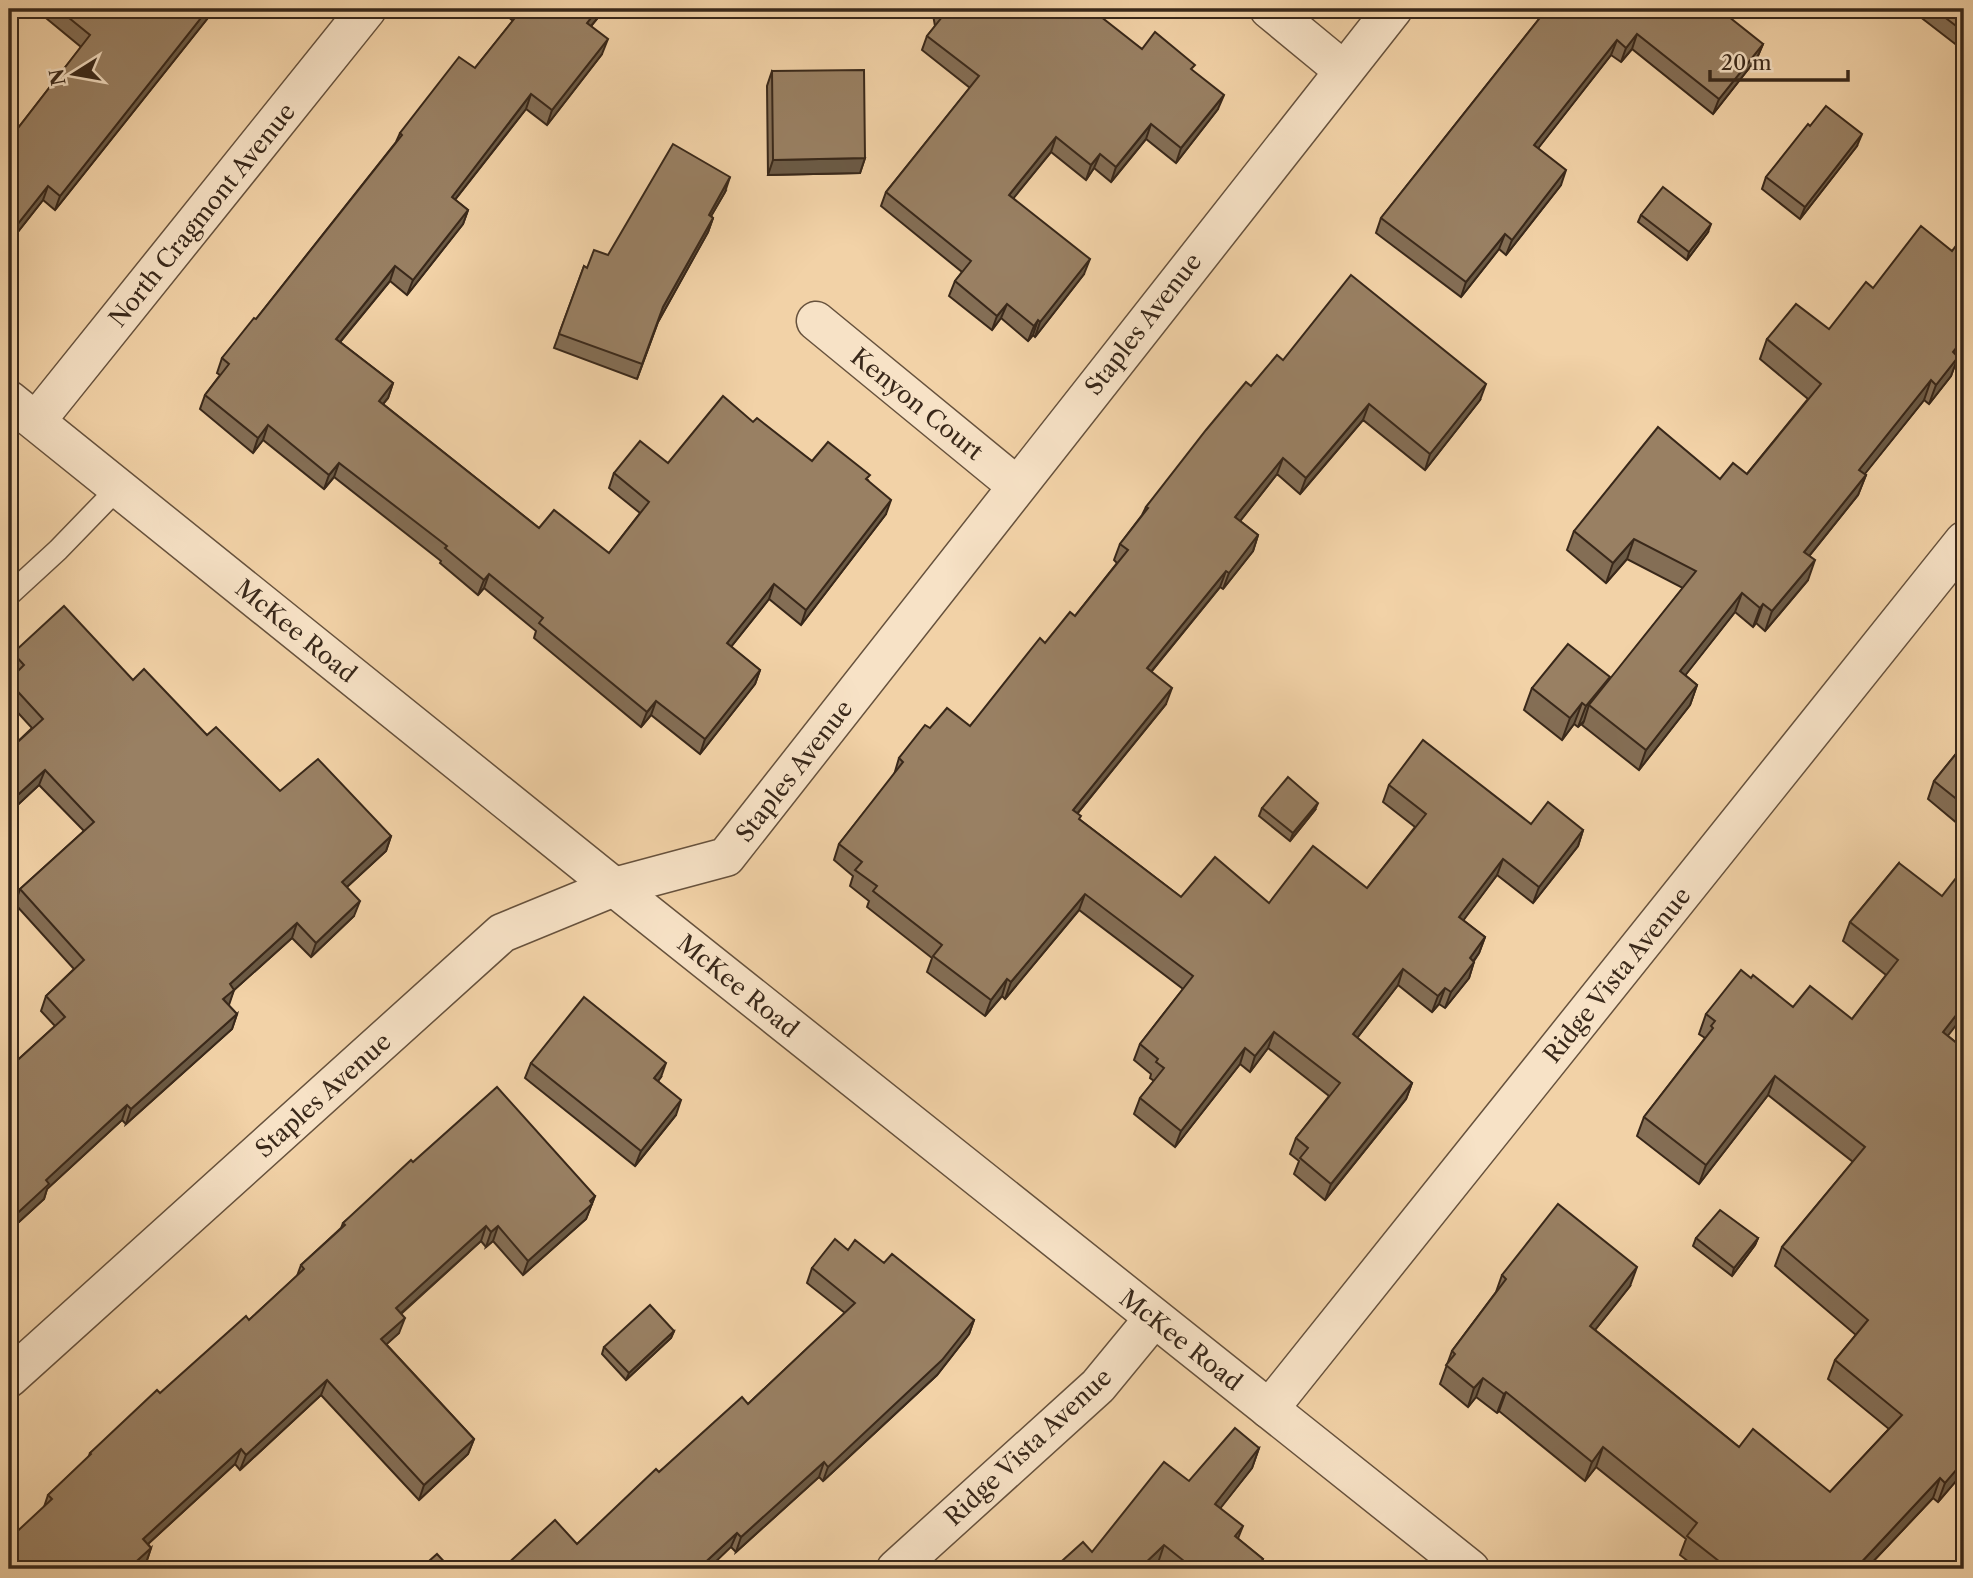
<svg xmlns="http://www.w3.org/2000/svg" width="1973" height="1578" font-family="'Libre Caslon Text',serif">
	<rect width="100%" height="100%" fill="#f2d2a7"/>
	<filter id="stains"><feTurbulence type="fractalNoise" baseFrequency=".00286" numOctaves="4"/><feColorMatrix values="0 0 0 0 .2 0 0 0 0 .09 0 0 0 0 .02 0 0 0 .5 -.17"/></filter>
	<radialGradient id="worn" r=".72"><stop offset=".6" stop-color="#630" stop-opacity="0"/><stop offset="1" stop-color="#630" stop-opacity=".3"/></radialGradient>
	<g fill="none" stroke-linecap="round" stroke-linejoin="round">
		<g stroke="#67523d" stroke-width="24">
			<path id="service" d="M9,595L58,550L119,487"/>
		</g>
		<g stroke="#67523d" stroke-width="41">
			<g id="minor">
				<path d="M1269,9L1343,70"/>
				<path d="M816,321L1017,486"/>
				<path d="M36,421L367,9"/>
				<path d="M9,1378L502,933L614,887L726,857L1393,9"/>
				<path d="M1269,1409L1964,541"/>
				<path d="M896,1569L1098,1386L1154,1318"/>
			</g>
		</g>
		<g stroke="#67523d" stroke-width="41">
			<path id="tertiary" d="M9,400L614,887L1470,1569"/>
		</g>
		<use href="#service" stroke="#f7e2c6" stroke-width="21"/>
		<use href="#minor" stroke="#f7e2c6" stroke-width="38"/>
		<use href="#tertiary" stroke="#f7e2c6" stroke-width="38"/>
	</g>
	<g fill="#846e55" stroke="#39281a" stroke-width="2">
		<path d="M35,9H215L55,210L43,200L9,243V121L18,128L81,47Z"/>
		<path d="M507,9H605L591,26L602,54L547,125L526,109L455,200L468,210L463,224L407,295L390,281L340,342L393,383L388,398L383,404L539,528L609,553L640,513L609,488L614,473L668,463L753,422L812,461L868,480L886,514L801,625L769,599L731,647L760,670L755,684L700,754L651,715L641,727L534,638L536,631L484,588L478,595L440,563L441,561L334,477L324,489L263,440L253,453L200,409L205,395L220,375L217,373L222,358L256,319L396,142L400,133L475,68L513,21L505,14Z"/>
		<path d="M932,9H1080L1142,49L1193,71L1218,109L1176,163L1146,139L1111,182L1094,168L1086,180L1051,152L1013,198L1084,274L1035,337L1033,335L1028,341L1001,318L992,330L949,296L955,281L962,272L881,206L886,192L970,88L922,50L927,36L935,26Z"/>
		<path d="M1547,9L1763,44L1757,58L1713,114L1632,49L1621,62L1611,55L1538,148L1561,185L1506,255L1499,249L1461,297L1376,233L1381,218Z"/>
		<path d="M1910,9H1964V49L1963,50Z"/>
		<path d="M772,71L865,158L860,173L768,175L767,86Z"/>
		<path d="M1810,126L1857,146L1800,219L1762,189L1766,177Z"/>
		<path d="M725,192L711,216L713,218L708,232L658,322L637,379L554,348L584,266L587,268L608,255Z"/>
		<path d="M1641,215L1708,232L1687,260L1638,222Z"/>
		<path d="M1829,329L1964,349L1958,356L1951,376L1929,404L1924,400L1864,474L1866,475L1858,495L1809,556L1808,580L1765,631L1756,623L1753,627L1735,612L1685,675L1697,685L1690,705L1639,770L1582,725L1584,721L1578,727L1574,724L1562,740L1524,710L1532,688L1609,681L1683,588L1627,559L1606,583L1567,550L1574,531L1720,479L1747,474L1808,399L1760,359L1767,339Z"/>
		<path d="M1283,360L1480,400L1425,470L1363,420L1300,494L1277,474L1240,521L1258,535L1253,551L1223,589L1220,587L1151,672L1166,704L1077,814L1079,819L1181,897L1269,903L1367,888L1415,827L1383,802L1389,785L1531,824L1583,830L1578,846L1533,903L1497,875L1463,920L1485,937L1479,953L1474,961L1469,978L1445,1008L1439,1004L1432,1012L1398,985L1357,1038L1412,1083L1406,1099L1325,1200L1294,1174L1299,1161L1290,1154L1296,1138L1329,1096L1268,1048L1250,1072L1240,1064L1175,1147L1134,1114L1140,1098L1154,1081L1150,1078L1151,1074L1134,1060L1140,1044L1183,989L1079,910L1005,999L1002,996L985,1016L927,972L932,958L867,907L869,901L850,886L853,876L834,860L839,844L894,775L899,758L930,728L970,726L1045,643L1075,616L1117,563L1114,560L1120,544L1142,515L1146,507L1251,386Z"/>
		<path d="M13,653L133,680L207,735L280,791L391,836L386,851L347,887L354,916L311,957L292,938L234,990L228,1005L237,1014L232,1029L126,1124L122,1120L47,1189L44,1199L9,1231V1068L55,1026L41,1011L46,996L74,969L15,904L20,889L84,831L39,785L9,813V750L32,728L9,703V680L14,675L9,669V665Z"/>
		<path d="M1964,744V829L1928,799L1934,781Z"/>
		<path d="M1262,808L1315,810L1290,841L1259,816Z"/>
		<path d="M1899,863L1948,1036L1964,1049V1471L1938,1502L1933,1498L1866,1569H1698L1680,1555L1686,1539L1596,1467L1585,1481L1499,1411L1497,1413L1476,1397L1468,1407L1440,1384L1452,1351L1496,1292L1502,1275L1630,1286L1595,1330L1739,1447L1830,1492L1889,1429L1828,1379L1835,1360L1856,1335L1775,1266L1782,1247L1853,1162L1768,1095L1699,1184L1637,1136L1644,1117L1705,1038L1699,1034L1706,1014L1751,978L1793,1007L1852,1019L1886,975L1843,941L1850,922Z"/>
		<path d="M531,1063L661,1077L658,1081L676,1115L635,1166L525,1078Z"/>
		<path d="M413,1162L595,1196L586,1219L523,1275L493,1241L486,1247L481,1241L401,1314L399,1333L386,1344L474,1439L468,1454L419,1500L321,1395L240,1470L235,1464L148,1544L151,1548L146,1563L44,1507L48,1495L88,1458L90,1453L249,1320L297,1276L301,1265L341,1228L343,1223Z"/>
		<path d="M1696,1238H1758L1755,1245L1732,1276L1693,1246Z"/>
		<path d="M848,1250L884,1263L974,1320L969,1334L937,1375L823,1481L819,1477L736,1552L731,1547L577,1544L659,1472L748,1404L845,1313L807,1283L812,1268Z"/>
		<path d="M674,1331L671,1338L626,1380L602,1354L604,1347Z"/>
		<path d="M1259,1448L1252,1468L1220,1508L1238,1539L1263,1559L1261,1564L1268,1569H1162L1157,1566L1092,1552L1189,1481Z"/>
	</g>
	<g fill="#6b5a45" stroke="#39281a" stroke-width="2">
		<path d="M208,9H215L55,210L60,196Z"/>
		<path d="M598,9H605L582,37L587,23Z"/>
		<path d="M1637,34L1632,49L1621,62L1626,48Z"/>
		<path d="M608,39L602,54L547,125L552,110Z"/>
		<path d="M1617,40L1611,55L1529,160L1534,145Z"/>
		<path d="M1763,44L1757,58L1713,114L1719,99Z"/>
		<path d="M531,94L526,109L446,211L452,197Z"/>
		<path d="M1224,95L1218,109L1176,163L1181,148Z"/>
		<path d="M1151,124L1146,139L1111,182L1116,167Z"/>
		<path d="M1862,134L1857,146L1800,219L1805,207Z"/>
		<path d="M1056,137L1051,152L1004,210L1009,195Z"/>
		<path d="M1100,154L1094,168L1086,180L1091,165Z"/>
		<path d="M865,158L860,173L768,175L773,160Z"/>
		<path d="M1566,170L1561,185L1506,255L1512,240Z"/>
		<path d="M730,177L725,192L703,230L709,215Z"/>
		<path d="M48,186L43,200L9,243V235Z"/>
		<path d="M468,210L463,224L407,295L413,280Z"/>
		<path d="M713,218L708,232L658,322L637,379L663,307Z"/>
		<path d="M1711,224L1708,232L1687,260L1689,252Z"/>
		<path d="M1505,234L1499,249L1461,297L1466,282Z"/>
		<path d="M1090,259L1084,274L1035,337L1040,322Z"/>
		<path d="M395,266L390,281L331,353L336,339Z"/>
		<path d="M1007,304L1001,318L992,330L997,316Z"/>
		<path d="M1038,320L1033,335L1028,341L1034,326Z"/>
		<path d="M1964,338V349L1946,372L1953,352Z"/>
		<path d="M1958,357L1951,376L1929,404L1936,385Z"/>
		<path d="M1931,380L1924,400L1852,490L1859,470Z"/>
		<path d="M393,383L388,398L373,416L379,401Z"/>
		<path d="M1486,384L1480,400L1425,470L1430,454Z"/>
		<path d="M1369,404L1363,420L1300,494L1306,478Z"/>
		<path d="M268,425L263,440L253,453L258,438Z"/>
		<path d="M1283,458L1277,474L1230,534L1235,517Z"/>
		<path d="M339,463L334,477L324,489L329,475Z"/>
		<path d="M1866,475L1858,495L1797,571L1804,552Z"/>
		<path d="M891,500L886,514L801,625L806,610Z"/>
		<path d="M1258,535L1253,551L1223,589L1229,573Z"/>
		<path d="M1634,539L1627,559L1606,583L1613,563Z"/>
		<path d="M1815,560L1808,580L1765,631L1772,611Z"/>
		<path d="M1226,571L1220,587L1141,684L1147,668Z"/>
		<path d="M489,574L484,588L478,595L484,580Z"/>
		<path d="M774,584L769,599L722,658L727,643Z"/>
		<path d="M1742,593L1735,612L1673,691L1680,671Z"/>
		<path d="M1763,604L1756,623L1753,627L1760,608Z"/>
		<path d="M760,670L755,684L700,754L705,739Z"/>
		<path d="M1610,677L1602,699L1589,705L1584,721L1578,727L1586,706Z"/>
		<path d="M1697,685L1690,705L1639,770L1646,750Z"/>
		<path d="M1172,688L1166,704L1067,826L1073,810Z"/>
		<path d="M656,701L651,715L641,727L647,712Z"/>
		<path d="M1582,703L1574,724L1562,740L1570,718Z"/>
		<path d="M45,770L39,785L9,813V803Z"/>
		<path d="M1318,803L1315,810L1290,841L1293,833Z"/>
		<path d="M1583,830L1578,846L1533,903L1539,887Z"/>
		<path d="M391,836L386,851L337,896L342,882Z"/>
		<path d="M1503,859L1497,875L1454,933L1459,917Z"/>
		<path d="M1085,894L1079,910L1005,999L1011,982Z"/>
		<path d="M360,901L354,916L311,957L316,943Z"/>
		<path d="M297,923L292,938L234,990L229,1005L218,1014L230,984Z"/>
		<path d="M1485,937L1479,953L1464,974L1470,958Z"/>
		<path d="M1474,962L1469,978L1445,1008L1451,992Z"/>
		<path d="M1403,969L1398,985L1347,1051L1353,1034Z"/>
		<path d="M1007,979L1002,996L985,1016L991,1000Z"/>
		<path d="M1445,988L1439,1004L1432,1012L1438,996Z"/>
		<path d="M1964,1005V1015L1936,1051L1943,1032Z"/>
		<path d="M237,1014L232,1029L126,1124L131,1109Z"/>
		<path d="M1274,1032L1268,1048L1250,1072L1255,1056Z"/>
		<path d="M1245,1048L1240,1064L1175,1147L1181,1131Z"/>
		<path d="M666,1063L661,1077L649,1093L654,1078Z"/>
		<path d="M1775,1076L1768,1095L1699,1184L1706,1165Z"/>
		<path d="M1412,1083L1406,1099L1325,1200L1331,1184Z"/>
		<path d="M681,1100L676,1115L635,1166L641,1151Z"/>
		<path d="M127,1105L122,1120L47,1189L44,1199L9,1231L10,1220L46,1180Z"/>
		<path d="M595,1196L586,1219L523,1275L528,1261Z"/>
		<path d="M486,1226L481,1241L390,1323L396,1308Z"/>
		<path d="M498,1226L493,1241L486,1247L491,1232Z"/>
		<path d="M1758,1238L1755,1245L1732,1276L1734,1268Z"/>
		<path d="M1637,1267L1630,1286L1583,1345L1590,1326Z"/>
		<path d="M405,1318L399,1333L376,1354L381,1339Z"/>
		<path d="M974,1320L969,1334L937,1375L823,1481L828,1467Z"/>
		<path d="M674,1331L671,1338L626,1380L629,1373Z"/>
		<path d="M1483,1378L1476,1397L1468,1407L1474,1388Z"/>
		<path d="M327,1380L321,1395L240,1470L246,1455Z"/>
		<path d="M1506,1392L1499,1411L1497,1413L1504,1394Z"/>
		<path d="M474,1439L468,1454L419,1500L424,1485Z"/>
		<path d="M1603,1447L1596,1467L1585,1481L1592,1462Z"/>
		<path d="M1259,1448L1252,1468L1208,1524L1215,1504Z"/>
		<path d="M241,1449L235,1464L137,1554L143,1539Z"/>
		<path d="M1964,1453V1472L1938,1502L1945,1483Z"/>
		<path d="M824,1462L819,1477L736,1552L741,1537Z"/>
		<path d="M1940,1478L1933,1498L1866,1569H1855Z"/>
		<path d="M1243,1526L1235,1546V1536Z"/>
		<path d="M737,1533L731,1547L708,1569H698Z"/>
		<path d="M1164,1545L1157,1566L1153,1569H1139Z"/>
		<path d="M151,1548L146,1563L139,1569H128Z"/>
	</g>
	<g fill="#998063" stroke="#39281a" stroke-width="2">
		<path d="M58,9H208L60,196L48,186L9,235V121L18,128L90,35Z"/>
		<path d="M522,9H598L587,23L608,39L552,110L531,94L452,197L468,210L413,280L395,266L336,339L393,383L379,401L539,528L554,510L609,553L649,502L614,473L640,441L668,463L723,396L753,422L757,418L812,461L828,442L870,475L866,479L891,500L806,610L774,584L727,643L760,670L705,739L656,701L647,712L539,623L543,618L489,574L484,580L445,548L447,546L339,463L329,475L268,425L258,438L205,395L229,364L222,358L254,318L256,319L402,135L400,133L459,57L475,68Z"/>
		<path d="M940,9H1080L1083,11L1085,9H1091L1142,49L1155,32L1195,65L1191,69L1224,95L1181,148L1151,124L1116,167L1100,154L1091,165L1056,137L1009,195L1090,259L1040,322L1038,320L1034,326L1007,304L997,316L955,281L971,261L886,192L979,76L927,36L942,17Z"/>
		<path d="M1547,9H1719L1763,44L1719,99L1637,34L1626,48L1617,40L1534,145L1566,170L1512,240L1505,234L1466,282L1381,218Z"/>
		<path d="M1934,9H1964V32Z"/>
		<path d="M864,70L865,158L773,160L772,71Z"/>
		<path d="M1826,106L1862,134L1805,207L1766,177L1808,124L1810,126Z"/>
		<path d="M673,144L730,177L709,215L713,218L663,307L642,364L559,334L584,266L587,268L594,250L608,255Z"/>
		<path d="M1663,187L1711,224L1689,252L1641,215Z"/>
		<path d="M1921,226L1952,251L1964,235V338L1953,352L1958,357L1936,385L1931,380L1859,470L1866,475L1804,552L1815,560L1772,611L1763,604L1760,608L1742,593L1680,671L1697,685L1646,750L1589,705L1696,571L1634,539L1613,563L1574,531L1658,427L1720,479L1733,463L1747,474L1821,384L1767,339L1796,304L1829,329L1866,282L1873,288Z"/>
		<path d="M1351,275L1486,384L1430,454L1369,404L1306,478L1283,458L1235,517L1258,535L1229,573L1226,571L1147,668L1172,688L1073,810L1081,816L1079,819L1181,897L1215,857L1269,903L1313,846L1367,888L1426,814L1389,785L1423,740L1531,824L1548,802L1583,830L1539,887L1503,859L1459,917L1485,937L1470,958L1474,962L1451,992L1445,988L1438,996L1403,969L1353,1034L1412,1083L1331,1184L1300,1158L1308,1148L1296,1138L1340,1083L1274,1032L1255,1056L1245,1048L1181,1131L1140,1098L1164,1068L1156,1062L1158,1059L1140,1044L1193,976L1085,894L1011,982L1007,979L991,1000L933,956L942,945L873,891L877,886L855,870L862,862L839,844L903,762L899,758L925,725L930,728L947,708L970,726L1040,638L1045,643L1070,612L1075,616L1128,550L1120,544L1148,508L1146,507L1206,430L1246,382L1251,386L1277,355L1283,360Z"/>
		<path d="M64,606L133,680L144,669L207,735L216,727L280,791L318,759L391,836L342,882L360,901L316,943L297,923L230,984L234,990L223,999L237,1014L131,1109L127,1105L46,1180L49,1184L10,1220L9,1219V1068L65,1017L46,996L84,960L20,889L94,822L45,770L9,803V750L43,719L9,682V680L24,665L13,653Z"/>
		<path d="M1568,644L1610,677L1586,706L1582,703L1570,718L1532,688Z"/>
		<path d="M1964,744V805L1934,781Z"/>
		<path d="M1288,777L1318,803L1293,833L1262,808Z"/>
		<path d="M1899,863L1942,896L1963,869L1964,870V1005L1943,1032L1964,1049V1461L1945,1483L1940,1478L1855,1569H1729L1687,1536L1697,1523L1603,1447L1592,1462L1506,1392L1504,1394L1483,1378L1474,1388L1446,1365L1455,1354L1452,1351L1506,1279L1502,1275L1558,1204L1637,1267L1590,1326L1739,1447L1753,1429L1830,1492L1902,1415L1835,1360L1868,1320L1782,1247L1865,1147L1775,1076L1706,1165L1644,1117L1713,1028L1711,1026L1715,1021L1706,1014L1741,970L1751,978L1753,975L1793,1007L1810,986L1852,1019L1898,960L1850,922Z"/>
		<path d="M584,997L666,1063L654,1078L681,1100L641,1151L531,1063Z"/>
		<path d="M497,1087L595,1196L590,1201L592,1204L528,1261L498,1226L491,1232L486,1226L396,1308L405,1318L381,1339L474,1439L424,1485L327,1380L246,1455L241,1449L143,1539L151,1548L128,1569H9V1539L52,1499L48,1495L91,1454L90,1453L157,1390L160,1393L246,1316L249,1320L304,1269L301,1265L345,1225L343,1223L411,1160L413,1162Z"/>
		<path d="M1720,1210L1758,1238L1734,1268L1696,1238Z"/>
		<path d="M835,1239L848,1250L855,1240L884,1263L892,1254L974,1320L942,1360L828,1467L824,1462L741,1537L737,1533L698,1569H502L555,1520L577,1544L656,1469L659,1472L742,1397L748,1404L855,1303L812,1268Z"/>
		<path d="M650,1305L674,1331L629,1373L604,1347Z"/>
		<path d="M1235,1428L1259,1448L1215,1504L1243,1526L1235,1536L1263,1559L1260,1563L1268,1569H1194L1164,1545L1139,1569H1053L1083,1542L1092,1552L1164,1462L1189,1481Z"/>
		<path d="M437,1554L451,1569H420Z"/>
	</g>
	<g text-anchor="middle" dominant-baseline="central" stroke-width="7" stroke-linejoin="round" paint-order="stroke">
		<g font-size="24" fill="#39281a" stroke="#f7e2c6">
			<text transform="translate(202 215) rotate(-51)">North Cragmont Avenue</text>
			<text transform="translate(1143 324) rotate(-52)">Staples Avenue</text>
			<text transform="translate(917 404) rotate(39)">Kenyon Court</text>
			<text transform="translate(296 631) rotate(39)">McKee Road</text>
			<text transform="translate(794 771) rotate(-52)">Staples Avenue</text>
			<text transform="translate(1617 975) rotate(-51)">Ridge Vista Avenue</text>
			<text transform="translate(738 986) rotate(39)">McKee Road</text>
			<text transform="translate(323 1095) rotate(-42)">Staples Avenue</text>
			<text transform="translate(1181 1340) rotate(38)">McKee Road</text>
			<text transform="translate(1028 1447) rotate(-43)">Ridge Vista Avenue</text>
		</g>
	</g>
	<rect width="1973" height="1578" fill="none" stroke="#f2d2a7" stroke-width="35"/>
	<rect x="10" y="10" width="1952" height="1557" fill="none" stroke="#39281a" stroke-width="3.5"/>
	<rect x="18" y="18" width="1938" height="1543" fill="none" stroke="#39281a" stroke-width="2"/>
	<g transform="translate(74 74) rotate(259)" stroke="#f7e2c6" stroke-width="5" paint-order="stroke">
	<path d="M0-5L12 26L0 18L-12 26Z" fill="#39281a"/>
	<text y="-10" font-size="19" font-weight="bold" text-anchor="middle" fill="#39281a">N</text>
	</g>
	<path d="M1710 70v10h138v-10" fill="none" stroke="#39281a" stroke-width="3.5"/>
	<text x="1721" y="70" font-size="21" fill="#39281a" stroke="#f7e2c6" stroke-width="5" paint-order="stroke">20 m</text>
	<rect width="100%" height="100%" filter="url(#stains)"/>
	<rect width="100%" height="100%" fill="url(#worn)"/>
</svg>
